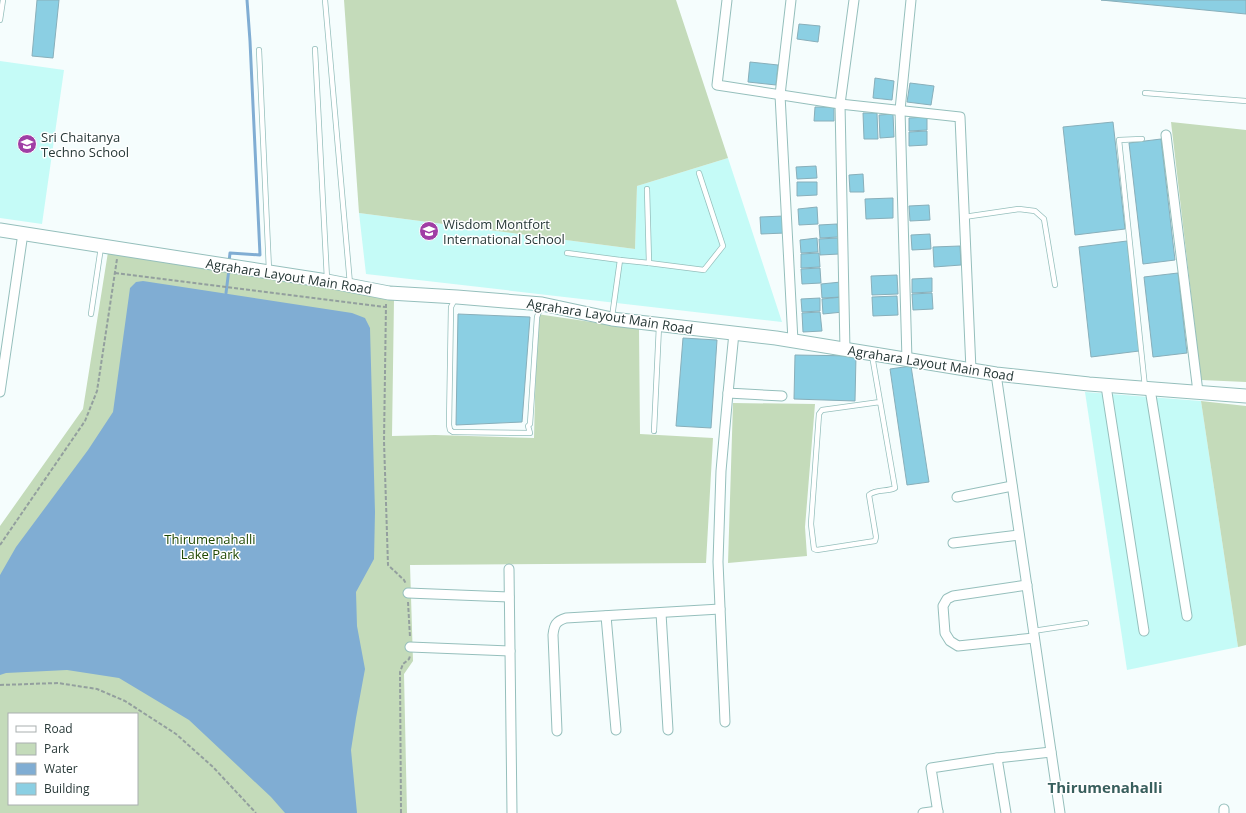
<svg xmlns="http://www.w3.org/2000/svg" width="1246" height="813" font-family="'Open Sans',sans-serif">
	<rect width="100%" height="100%" fill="#f5fdfd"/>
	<g fill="#c5fbf7">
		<path d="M0,61L64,70L42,224L0,218Z"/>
		<path d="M728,158L782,322L366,274L359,213L635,249L637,186Z"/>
		<path d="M1085,392L1201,401L1238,647L1127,670Z"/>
	</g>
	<g fill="#c4dbba" fill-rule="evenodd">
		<path d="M344,0H676L728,158L637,186L635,249L359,213Z"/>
		<path d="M1171,122L1246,130V382L1201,380Z"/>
		<path d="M108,252L394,299L392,436L435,435L534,438L537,314L639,329L640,434L713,438L706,563L410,565L413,661L404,674L407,813H0V526L83,409ZM9,714H137V804H9Z"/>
		<path d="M1201,401L1246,406V645L1238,647Z"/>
		<path d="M733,403L815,404L805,527L807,556L728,563Z"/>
	</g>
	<path fill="#80add3" d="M143,281L352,313L365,318L370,328L375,512L374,559L356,592L357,626L365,669L356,718L351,750L357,813H285L271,797L189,720L119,678L67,670L6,673L0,675V575L16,547L88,450L113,412L130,288L136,282Z"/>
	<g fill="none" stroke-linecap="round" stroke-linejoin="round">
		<g stroke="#80add3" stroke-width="3">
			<path d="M229,262L230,253L260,255L250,41L247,0"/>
			<path d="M226,293L229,269"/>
		</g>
	</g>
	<g fill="#8bcfe3" stroke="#88afba">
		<path d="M37,0H59L53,58L32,56Z"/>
		<path d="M1101,0H1246V14Z"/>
		<path d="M799,24L820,26L818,42L797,39Z"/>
		<path d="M750,62L778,65L776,85L748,82Z"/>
		<path d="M875,78L894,81L892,100L873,98Z"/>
		<path d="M910,83L934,86L931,105L907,102Z"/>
		<path d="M815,107H834V121H814Z"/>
		<path d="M863,113H877L878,139H864Z"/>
		<path d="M893,114L894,137L880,138L879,115Z"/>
		<path d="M927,117V130L909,131V118Z"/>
		<path d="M1113,122L1125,229L1075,235L1063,127Z"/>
		<path d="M927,131V145L909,146V132Z"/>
		<path d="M1161,139L1175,260L1143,264L1129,143Z"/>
		<path d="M816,166L817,178L797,179L796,167Z"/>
		<path d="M863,174L864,192H850L849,175Z"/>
		<path d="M797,182H817V195L797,196Z"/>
		<path d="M893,198V218L866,219L865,199Z"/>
		<path d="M929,205L930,220L910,221L909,206Z"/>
		<path d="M817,207L818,224L799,225L798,209Z"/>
		<path d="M784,216L785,233L761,234L760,217Z"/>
		<path d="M837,224L838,237L820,238L819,225Z"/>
		<path d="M930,234L931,249L912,250L911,235Z"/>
		<path d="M817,238L818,252L801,253L800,240Z"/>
		<path d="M838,238L839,254L820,255L819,239Z"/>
		<path d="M1127,241L1139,351L1091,357L1079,247Z"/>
		<path d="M960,246L961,265L934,267L933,247Z"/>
		<path d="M819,253L820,267L801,268V254Z"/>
		<path d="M820,268L821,283L802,284L801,269Z"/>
		<path d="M1178,273L1187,353L1153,357L1144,277Z"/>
		<path d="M897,275L898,294L872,295L871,276Z"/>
		<path d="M932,278V292L912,293V279Z"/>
		<path d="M841,282L842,297L822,298L821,284Z"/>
		<path d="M932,293L933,309L913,310L912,294Z"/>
		<path d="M897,296L898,315L873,316L872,297Z"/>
		<path d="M842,297L843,312L823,314L822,299Z"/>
		<path d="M820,298V311L802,312L801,299Z"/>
		<path d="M820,312L822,331L803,332L802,313Z"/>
		<path d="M458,314L530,317L522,422L456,425Z"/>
		<path d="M683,338L717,340L711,428L676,426Z"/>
		<path d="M795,355L856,356L855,401L794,399Z"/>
		<path d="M911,366L929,482L907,485L890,369Z"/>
	</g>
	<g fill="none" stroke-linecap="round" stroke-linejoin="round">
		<g stroke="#95bfbc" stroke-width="6">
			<g id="lane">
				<path d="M325,0L350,284"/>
				<path d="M0,20L3,0"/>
				<path d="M315,49L327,279"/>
				<path d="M259,50L269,270"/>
				<path d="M1145,93L1246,101"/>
				<path d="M1142,139L1119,140L1145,387"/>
				<path d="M964,217L1019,209L1035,211L1044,219L1055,285"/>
				<path d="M567,253L620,260"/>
				<path d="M649,263L704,270L723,246L699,173"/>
				<path d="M455,299L451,307L449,425L450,430L453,432L530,433L528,426L530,424L537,317L541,306"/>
				<path d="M91,314L101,247"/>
				<path d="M612,317L620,260L649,263L647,189"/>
				<path d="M872,356L873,361L895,488C887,492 876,489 869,495L876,537L875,541L817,550L814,549L811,524L819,414L822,410L880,402"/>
				<path d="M654,431L659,326"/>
				<path d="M1033,631L1086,623"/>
			</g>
		</g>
		<g stroke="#95bfbc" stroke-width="11">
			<g id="street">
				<path d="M727,0L717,85L840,104L960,117L971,370"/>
				<path d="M791,0L780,95L793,341"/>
				<path d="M1166,135L1198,392"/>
				<path d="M734,333L728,393L782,396"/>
				<path d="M845,350L840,104L854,0"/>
				<path d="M907,360L900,110L911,0"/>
				<path d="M996,374L1060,813"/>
				<path d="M1106,386L1144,631"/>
				<path d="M1150,389L1187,616"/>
				<path d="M0,392L23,233"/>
				<path d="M957,497L1012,486"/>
				<path d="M953,543L1019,535"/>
				<path d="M509,569L512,813"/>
				<path d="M1027,585L953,596L947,599L943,606L945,633L950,641L958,646L1034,638"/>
				<path d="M408,593L509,597"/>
				<path d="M661,613L668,730"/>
				<path d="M606,616L616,730"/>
				<path d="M410,647L510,651"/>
				<path d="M725,722L718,562L721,471L728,393"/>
				<path d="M557,731L553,635C554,625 556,621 566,618L720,609"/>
				<path d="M997,758L1006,813"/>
				<path d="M1224,809V813"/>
				<path d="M923,813L938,811"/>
				<path d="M938,813L931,768L997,758L1051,752"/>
			</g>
		</g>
		<g stroke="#95bfbc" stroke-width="15">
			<path id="secondary" d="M0,230L327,281L389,293L457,297L542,304L612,319L776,338L996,374L1089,384L1246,396"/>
		</g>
		<g stroke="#939f9e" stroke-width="2" stroke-dasharray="4 2" stroke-linecap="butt">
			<path d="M115,273L385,307"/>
			<path d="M386,304L384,441L388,565L404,580L406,584"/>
			<path d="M0,545L85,421L97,391L117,259"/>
			<path d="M408,602L410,637"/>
			<path d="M0,685L58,683L97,689L125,701L176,734L213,767L256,813"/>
			<path d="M401,813L400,672L403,664L409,659L410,656"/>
		</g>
		<use href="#lane" stroke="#fff" stroke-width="4.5"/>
		<use href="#street" stroke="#fff" stroke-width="9"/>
		<use href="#secondary" stroke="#fff" stroke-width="13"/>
	</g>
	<defs>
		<g id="school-disc" transform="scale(1)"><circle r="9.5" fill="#a03ea5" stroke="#fff"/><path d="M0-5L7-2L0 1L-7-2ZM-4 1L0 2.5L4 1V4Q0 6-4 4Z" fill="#fff"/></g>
	</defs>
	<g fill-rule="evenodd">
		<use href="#school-disc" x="27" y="144"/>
		<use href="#school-disc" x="429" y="231"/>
	</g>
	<g text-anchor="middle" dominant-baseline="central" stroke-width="3" stroke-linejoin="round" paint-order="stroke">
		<g font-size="13" fill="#273837" stroke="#fff" text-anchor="start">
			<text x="41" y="137">Sri Chaitanya<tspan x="41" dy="15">Techno School</tspan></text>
			<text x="443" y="224">Wisdom Montfort<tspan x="443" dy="15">International School</tspan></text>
		</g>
		<g font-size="13" fill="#273837" stroke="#fff">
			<text transform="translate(289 276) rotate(9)">Agrahara Layout Main Road</text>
			<text transform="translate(610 316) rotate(9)">Agrahara Layout Main Road</text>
			<text transform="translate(931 363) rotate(9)">Agrahara Layout Main Road</text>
		</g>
		<g font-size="13" fill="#204904" stroke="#fff">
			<text x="210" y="539">Thirumenahalli<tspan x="210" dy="15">Lake Park</tspan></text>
		</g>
		<g font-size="15" font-weight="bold" fill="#385f5d" stroke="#fff">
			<text x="1105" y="787">Thirumenahalli</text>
		</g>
	</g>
	<rect x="8" y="713" width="130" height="92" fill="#ffffff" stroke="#a9afaf"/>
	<rect x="16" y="726" width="20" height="6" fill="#ffffff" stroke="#a9afaf"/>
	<text x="44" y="733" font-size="12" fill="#273837">Road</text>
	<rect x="16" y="743" width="20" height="12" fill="#c4dbba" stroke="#a9afaf"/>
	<text x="44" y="753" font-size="12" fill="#273837">Park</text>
	<rect x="16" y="763" width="20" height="12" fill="#80add3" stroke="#a9afaf"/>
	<text x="44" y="773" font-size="12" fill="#273837">Water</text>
	<rect x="16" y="783" width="20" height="12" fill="#8bcfe3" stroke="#a9afaf"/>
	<text x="44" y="793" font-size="12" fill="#273837">Building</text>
</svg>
